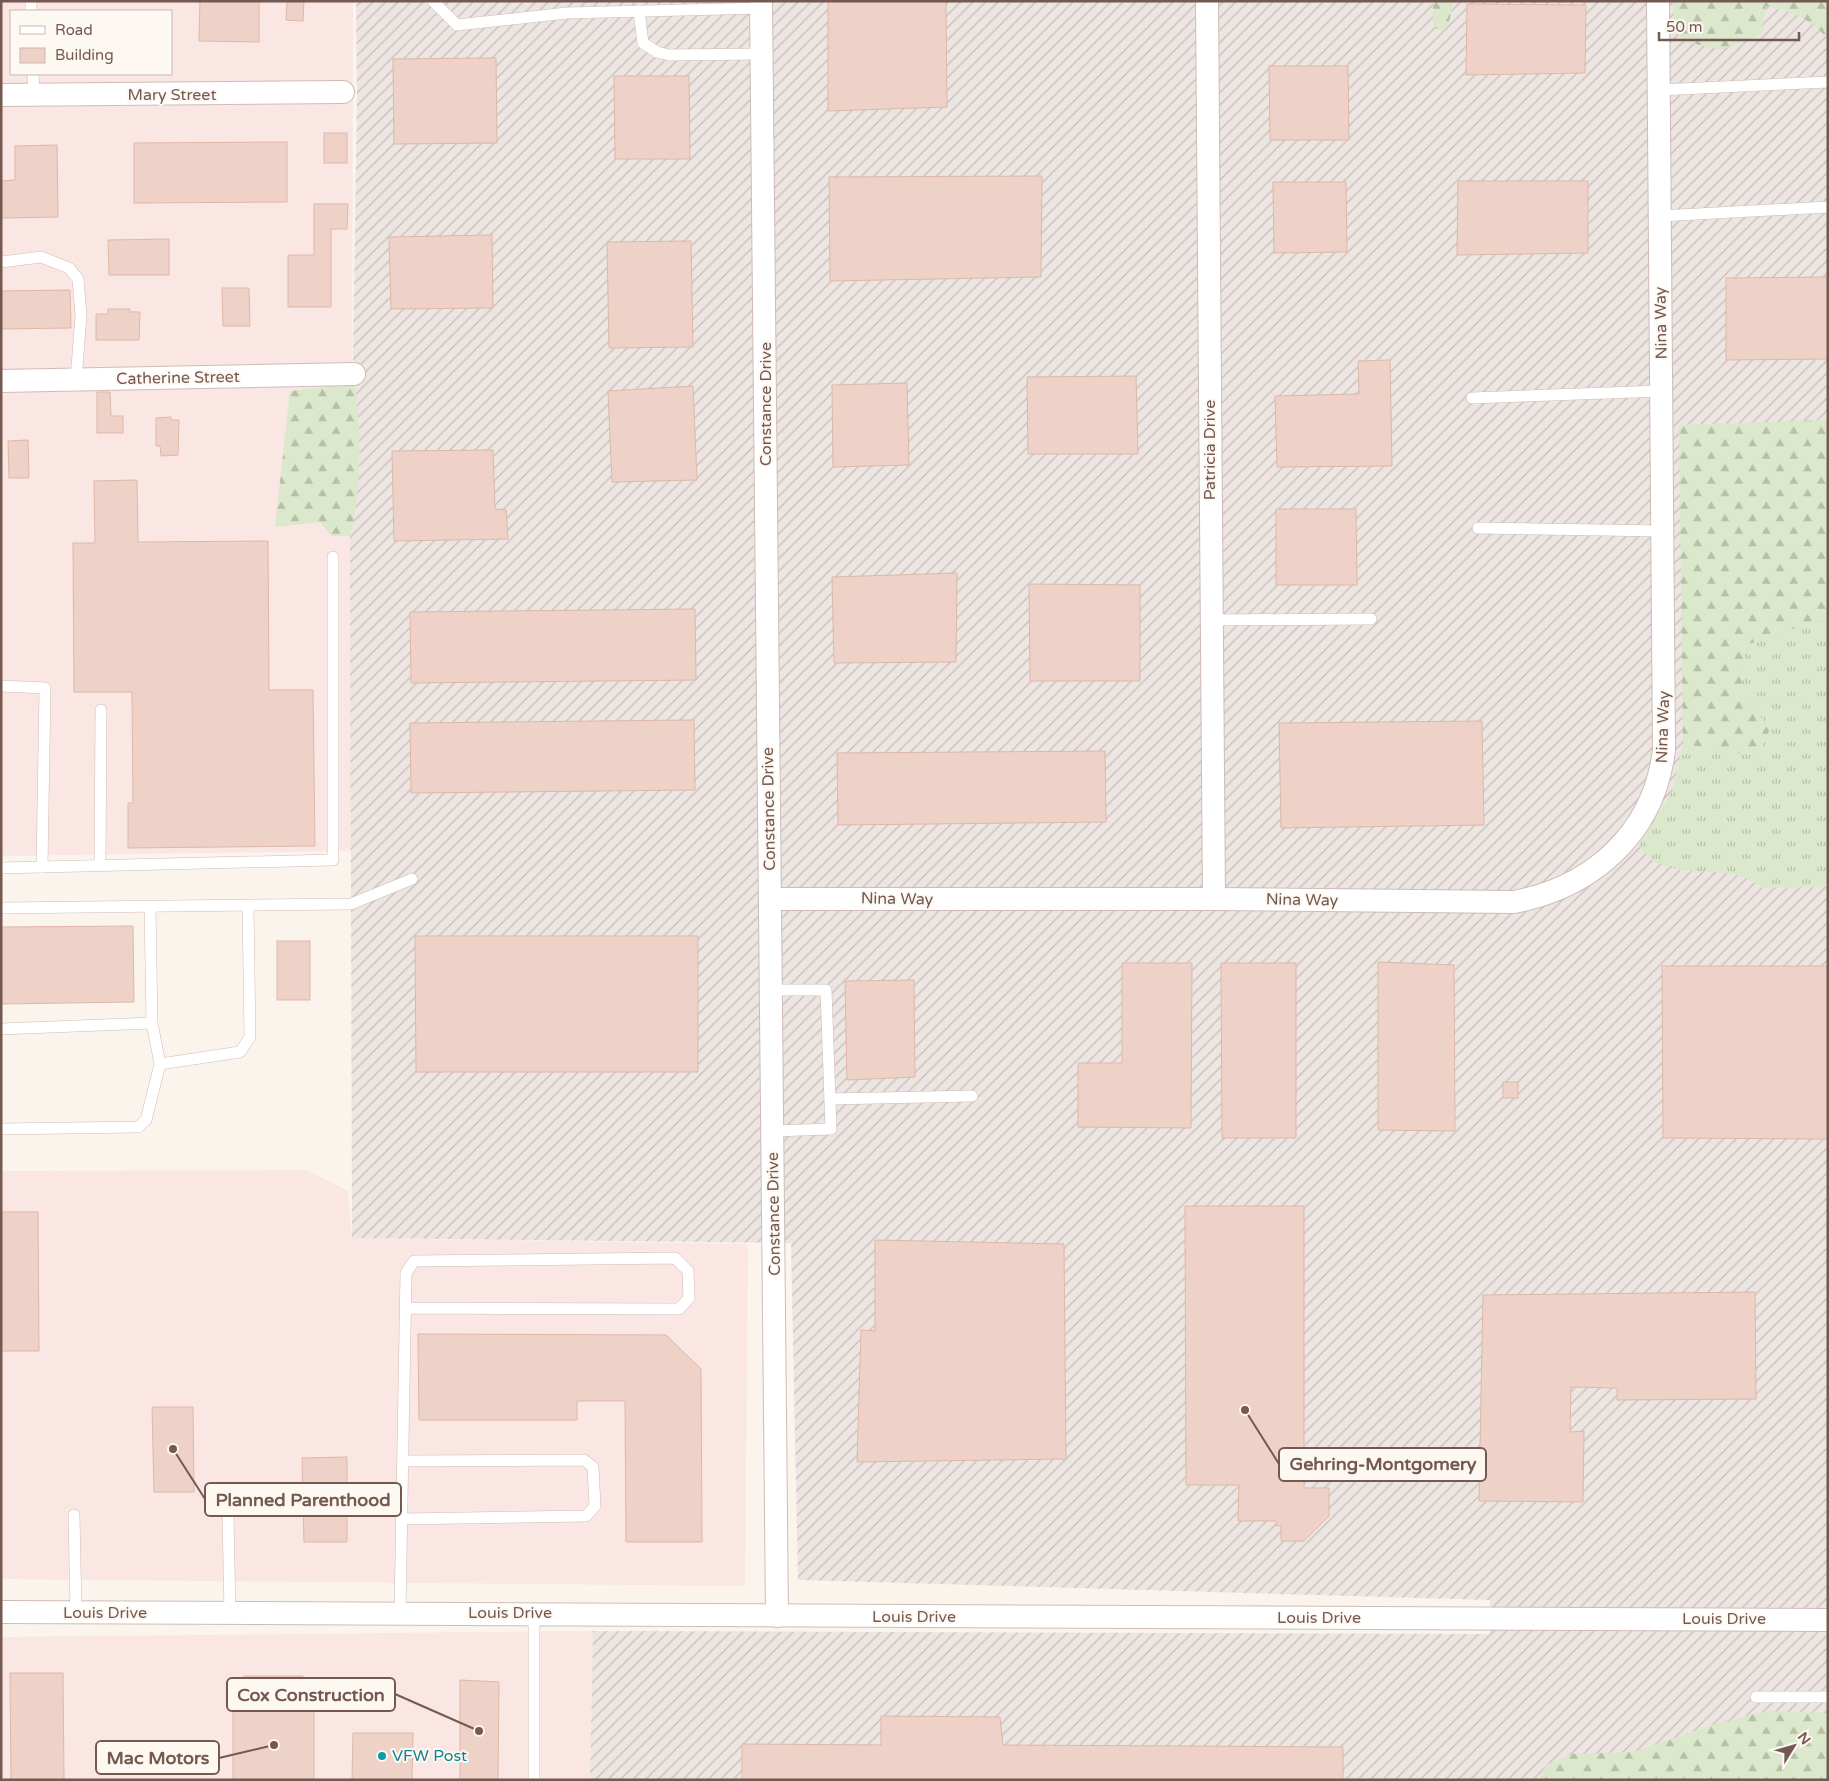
<svg xmlns="http://www.w3.org/2000/svg" width="1829" height="1781" font-family="'Varela Round',sans-serif">
	<defs>
		<pattern id="industrial-furrows" width="10" height="10" patternUnits="userSpaceOnUse" patternTransform="scale(1.25)"><rect width="10" height="10" fill="#ece5e2"/><path d="M-1 1l2-2M0 10L10 0M9 11l2-2" fill="none" stroke="#c4bdba"/></pattern>
		<pattern id="grass-tufts" width="24" height="20" patternUnits="userSpaceOnUse" patternTransform="scale(1.25)"><rect width="24" height="20" fill="#dbe8cc"/><path d="M3 7l-1-3M5 7V3M7 7l1-3M15 17l-1-3M17 17v-4M19 17l1-3" fill="none" stroke="#b6bfa8"/></pattern>
		<pattern id="forest-firs" width="22" height="20" patternUnits="userSpaceOnUse" patternTransform="scale(1.25)"><rect width="22" height="20" fill="#dbe8cc"/><path d="M5 1l3.5 6h-7zM16 11l3.5 6h-7z" fill="#b6bfa8"/></pattern>
	</defs>
	<rect width="100%" height="100%" fill="#fbf4ed"/>
	<g fill="#fae6e2" fill-rule="evenodd">
		<path d="M1,1H353L351,851L1,856ZM11,11H171V74H11Z"/>
		<path d="M307,1170L348,1191L352,1238L748,1244L745,1586L1,1579V1171Z"/>
		<path d="M593,1631L590,1780H1V1637Z"/>
	</g>
	<path fill="url(#industrial-furrows)" d="M356,1H1828V1780H590L593,1631L1490,1634V1600L798,1580L791,1243L352,1238L350,542L357,100Z"/>
	<path fill="url(#grass-tufts)" d="M1817,621H1828V887L1762,888C1731,860 1688,882 1652,860C1647,857 1643,850 1639,845L1672,792L1683,744L1759,755L1770,728L1741,695L1746,645Z"/>
	<g fill="url(#forest-firs)">
		<path d="M1433,1H1456L1453,5L1448,27L1441,30L1433,27Z"/>
		<path d="M1673,1H1828V39C1809,18 1794,12 1766,6L1761,34L1722,50L1683,41L1673,27Z"/>
		<path d="M355,382C361,432 362,488 350,536H332L320,522L275,527L290,391Z"/>
		<path d="M1828,420V621H1817L1746,645L1741,695L1770,728L1759,756L1683,744L1679,425Z"/>
		<path d="M1767,1711L1828,1713V1780H1538L1546,1765L1572,1754L1633,1752L1718,1723Z"/>
	</g>
	<g fill="#eed2c7" stroke="#dfb7a9">
		<path d="M200,1H259V42L199,41Z"/>
		<path d="M287,1H304L303,21L286,20Z"/>
		<path d="M828,1H946L947,107L828,111Z"/>
		<path d="M1467,4L1586,5L1585,73L1466,75Z"/>
		<path d="M496,58L497,143L394,144L393,59Z"/>
		<path d="M1269,66H1348L1349,140H1270Z"/>
		<path d="M614,76H689L690,159H615Z"/>
		<rect x="324" y="133" width="23" height="30"/>
		<path d="M287,142V202L134,203V143Z"/>
		<path d="M57,145L58,217L1,218V181L15,180V146Z"/>
		<path d="M1042,176L1041,277L830,281L829,177Z"/>
		<path d="M1458,181H1588V253L1457,255Z"/>
		<path d="M1273,182H1346L1347,252L1274,253Z"/>
		<path d="M314,204H348L347,229H331V307H288V255H314Z"/>
		<path d="M492,235L493,308L391,309L389,237Z"/>
		<path d="M169,239V275H109L108,240Z"/>
		<path d="M691,241L693,347L609,348L607,242Z"/>
		<path d="M1828,277V359L1726,360V278Z"/>
		<path d="M222,288H249L250,326H223Z"/>
		<path d="M70,290L71,328L1,329V291Z"/>
		<path d="M108,309H130V312H140L139,340H96V314H108Z"/>
		<path d="M1390,360L1392,466L1277,467L1275,396L1359,394L1358,361Z"/>
		<path d="M1136,376L1138,454H1028L1027,377Z"/>
		<path d="M907,383L909,465L833,467L832,385Z"/>
		<path d="M693,386L697,480L612,482L608,391Z"/>
		<path d="M97,392H110L111,416H123V433H97Z"/>
		<path d="M171,417V420H179L178,455L161,456L160,446H156V418Z"/>
		<path d="M28,440L29,478H9L8,441Z"/>
		<path d="M493,450L495,509L506,510L508,539L394,541L392,451Z"/>
		<path d="M137,480L138,542L268,541L269,690H313L315,846L128,848V803H133L132,692H74L73,543H95L94,481Z"/>
		<path d="M1276,509H1356L1357,585H1276Z"/>
		<path d="M957,573L956,662L834,663L832,577Z"/>
		<path d="M1029,584L1140,585V681H1030Z"/>
		<path d="M695,609L696,680L411,683L410,612Z"/>
		<path d="M694,720L695,790L411,793L410,723Z"/>
		<path d="M1482,721L1484,825L1281,828L1279,723Z"/>
		<path d="M1105,751L1106,822L838,825L837,753Z"/>
		<path d="M133,926L134,1002L1,1004V927Z"/>
		<path d="M415,936H698V1072H416Z"/>
		<rect x="277" y="941" width="33" height="59"/>
		<path d="M1378,962L1454,965L1455,1131L1378,1130Z"/>
		<path d="M1122,963H1192L1191,1128L1078,1127V1063H1122Z"/>
		<path d="M1221,963H1296V1138H1222Z"/>
		<path d="M1662,966H1828V1139L1663,1138Z"/>
		<path d="M914,980L915,1077L847,1080L845,981Z"/>
		<rect x="1503" y="1082" width="15" height="16"/>
		<path d="M1185,1206H1304V1488H1329V1516L1304,1541H1281V1526H1276V1521H1238L1239,1485H1186Z"/>
		<path d="M1,1212H38L39,1351H1Z"/>
		<path d="M875,1240L1064,1244L1066,1459L857,1462L861,1330L875,1331Z"/>
		<path d="M1755,1292L1756,1399L1617,1400V1388L1571,1387L1570,1432L1584,1431L1583,1502L1479,1501L1483,1295Z"/>
		<path d="M418,1334L666,1335L701,1369L702,1542H626L625,1401H577V1420H419Z"/>
		<path d="M152,1407H193L194,1492H154Z"/>
		<path d="M347,1457V1542H304L302,1458Z"/>
		<path d="M10,1673H63L64,1780H11Z"/>
		<path d="M244,1676H303V1705H314V1780H233V1709H244Z"/>
		<path d="M460,1680L499,1682L498,1780H460Z"/>
		<path d="M881,1716L1000,1717L1003,1745L1343,1747V1780H742V1744L881,1745Z"/>
		<path d="M353,1733H413L412,1780H352Z"/>
	</g>
	<g fill="none" stroke-linecap="round" stroke-linejoin="round">
		<g stroke="#cfbdb5" stroke-width="12">
			<g id="lane">
				<path d="M31,1V11"/>
				<path d="M433,1L457,25L567,13L761,8"/>
				<path d="M639,11L643,43L657,52L669,55L761,54"/>
				<path d="M33,74L34,95"/>
				<path d="M1659,90L1828,82"/>
				<path d="M1660,216L1828,207"/>
				<path d="M1,262L41,257L69,268L78,279L81,315L76,380"/>
				<path d="M1472,398L1662,391"/>
				<path d="M1478,528L1663,531"/>
				<path d="M1212,620L1371,619"/>
				<path d="M1,686L45,688L42,867"/>
				<path d="M100,865L101,710"/>
				<path d="M1,868L333,860V557"/>
				<path d="M150,906L152,1023L160,1064"/>
				<path d="M1,908L351,904L412,879"/>
				<path d="M771,990H826L831,1129L773,1131"/>
				<path d="M1,1029L152,1023"/>
				<path d="M830,1099L972,1096"/>
				<path d="M1,1129L138,1127L146,1120L160,1064L240,1052L250,1037L248,905"/>
				<path d="M74,1515L76,1613"/>
				<path d="M228,1516L230,1614"/>
				<path d="M402,1519L586,1516L595,1506L593,1467L584,1460L403,1461"/>
				<path d="M400,1613L406,1273L414,1261L675,1258L688,1271L689,1298L679,1309L405,1308"/>
				<path d="M534,1613V1780"/>
				<path d="M1756,1697H1828"/>
			</g>
		</g>
		<g stroke="#cfbdb5" stroke-width="24">
			<g id="street">
				<path d="M761,1L777,1616"/>
				<path d="M1207,1L1214,899"/>
				<path d="M1,95L343,92"/>
				<path d="M1,381L354,374"/>
				<path d="M771,899H1214L1514,902C1593,887 1654,833 1664,750L1658,1"/>
				<path d="M1,1612L1828,1620"/>
			</g>
		</g>
		<use href="#lane" stroke="#fff" stroke-width="11"/>
		<use href="#street" stroke="#fff" stroke-width="22"/>
	</g>
	<circle fill="#0f9aa8" stroke="#fef8f3" stroke-width="2" cx="382" cy="1756" r="5"/>
	<g text-anchor="middle" dominant-baseline="central" stroke-width="4" stroke-linejoin="round" paint-order="stroke">
		<g font-size="16" fill="#755951" stroke="#fef8f3">
			<text x="172" y="95">Mary Street</text>
			<text transform="translate(1661 323) rotate(-91)">Nina Way</text>
			<text transform="translate(178 378) rotate(-1)">Catherine Street</text>
			<text transform="translate(766 404) rotate(-90)">Constance Drive</text>
			<text transform="translate(1210 450) rotate(-90)">Patricia Drive</text>
			<text transform="translate(1663 727) rotate(-88)">Nina Way</text>
			<text transform="translate(769 809) rotate(-91)">Constance Drive</text>
			<text transform="translate(897 899) rotate(1)">Nina Way</text>
			<text transform="translate(1302 900) rotate(1)">Nina Way</text>
			<text transform="translate(774 1214) rotate(-91)">Constance Drive</text>
			<text x="105" y="1613">Louis Drive</text>
			<text x="510" y="1613">Louis Drive</text>
			<text x="914" y="1617">Louis Drive</text>
			<text x="1319" y="1618">Louis Drive</text>
			<text x="1724" y="1619">Louis Drive</text>
		</g>
		<g font-size="16" fill="#0d838f" stroke="#fef8f3" text-anchor="start">
			<text x="392" y="1756">VFW Post</text>
		</g>
	</g>
	<path fill="none" stroke="#755951" stroke-width="2" d="M1245 1410L1279 1464M173 1449L205 1499M479 1731L395 1694M274 1745L219 1758"/>
	<g fill="#755951" stroke="#fef8f3" stroke-width="2">
		<circle cx="1245" cy="1410" r="5"/>
		<circle cx="173" cy="1449" r="5"/>
		<circle cx="479" cy="1731" r="5"/>
		<circle cx="274" cy="1745" r="5"/>
	</g>
	<g fill="#fef8f3" stroke="#755951" stroke-width="2">
		<rect x="1279" y="1448" width="207" height="33" rx="5"/>
		<rect x="205" y="1483" width="196" height="33" rx="5"/>
		<rect x="227" y="1678" width="168" height="33" rx="5"/>
		<rect x="96" y="1741" width="123" height="33" rx="5"/>
	</g>
	<g font-size="18" text-anchor="middle" font-weight="bold" fill="#755951">
		<text x="1383" y="1470">Gehring-Montgomery</text>
		<text x="303" y="1506">Planned Parenthood</text>
		<text x="311" y="1701">Cox Construction</text>
		<text x="158" y="1764">Mac Motors</text>
	</g>
	<rect width="1829" height="1781" fill="none" stroke="#755951" stroke-width="5"/>
	<rect x="10" y="10" width="162" height="65" fill="#fef8f3" stroke="#c7b8b2"/>
	<rect x="20" y="26" width="25" height="8" fill="#ffffff" stroke="#c7b8b2"/>
	<text x="55" y="35" font-size="15" fill="#755951">Road</text>
	<rect x="20" y="48" width="25" height="15" fill="#eed2c7" stroke="#c7b8b2"/>
	<text x="55" y="60" font-size="15" fill="#755951">Building</text>
	<g transform="translate(1794 1746) rotate(53)" stroke="#fef8f3" stroke-width="4" paint-order="stroke">
	<path d="M0-4L9 19L0 12L-9 19Z" fill="#755951"/>
	<text y="-8" font-size="14" font-weight="bold" text-anchor="middle" fill="#755951">N</text>
	</g>
	<path d="M1659 32v8h140v-8" fill="none" stroke="#755951" stroke-width="2.5"/>
	<text x="1666" y="32" font-size="15" fill="#755951" stroke="#fef8f3" stroke-width="4" paint-order="stroke">50 m</text>
</svg>
